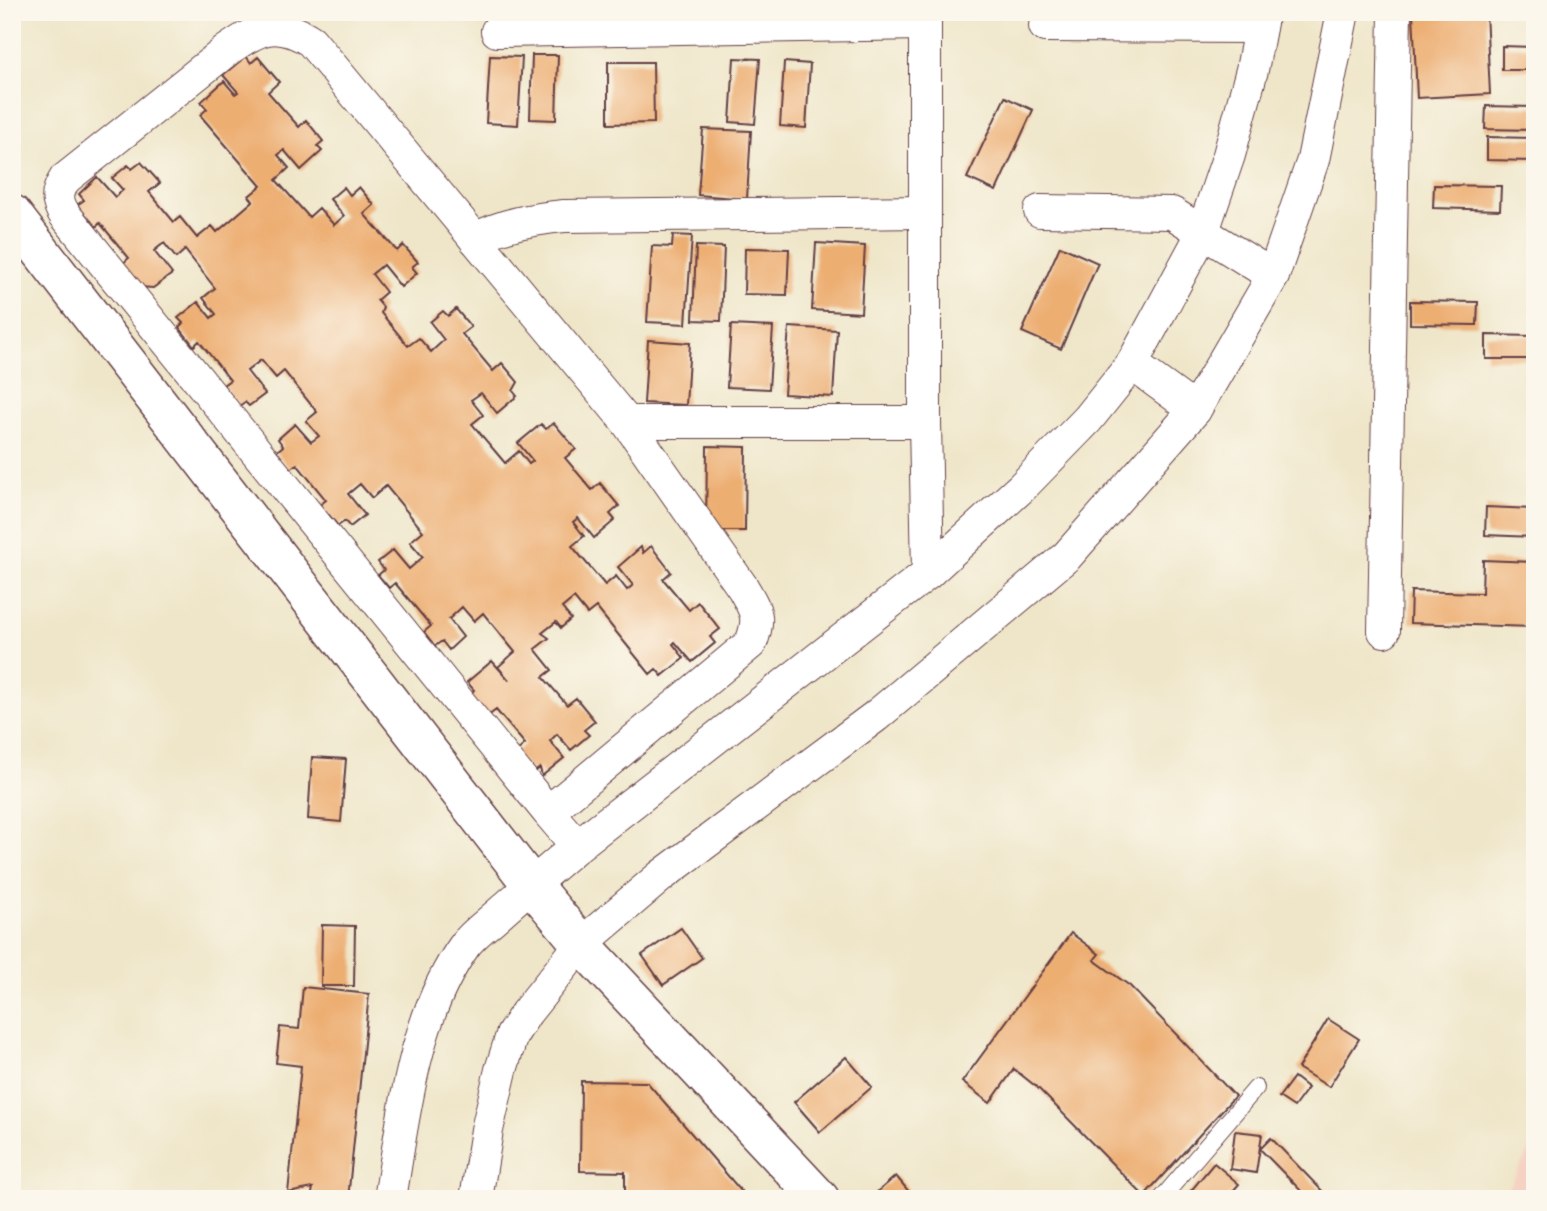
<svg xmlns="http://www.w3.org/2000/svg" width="1547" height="1211" font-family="'Playpen Sans',sans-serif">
	<rect width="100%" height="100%" fill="#fbf7ec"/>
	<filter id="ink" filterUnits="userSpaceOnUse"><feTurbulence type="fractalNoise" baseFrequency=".0143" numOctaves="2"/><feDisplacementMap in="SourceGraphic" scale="14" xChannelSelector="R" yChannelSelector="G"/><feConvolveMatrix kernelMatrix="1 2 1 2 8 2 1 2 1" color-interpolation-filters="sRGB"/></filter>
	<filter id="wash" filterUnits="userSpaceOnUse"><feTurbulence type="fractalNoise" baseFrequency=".00686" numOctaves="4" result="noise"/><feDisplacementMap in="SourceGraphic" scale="28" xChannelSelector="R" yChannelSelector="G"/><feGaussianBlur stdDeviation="1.57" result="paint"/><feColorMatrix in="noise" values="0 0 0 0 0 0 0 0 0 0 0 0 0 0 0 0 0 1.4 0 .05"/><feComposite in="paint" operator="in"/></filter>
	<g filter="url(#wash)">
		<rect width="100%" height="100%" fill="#efe6c9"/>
		<path fill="#f6d2c3" d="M1535,1140V1199H1502Z"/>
		<g id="blocks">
			<g fill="#edae72">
				<path d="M1413,12H1486L1490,94L1417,98Z"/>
				<path d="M1502,46L1535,47V70H1502Z"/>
				<path d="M532,55H558L556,120L530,119Z"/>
				<path d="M246,56L251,63L258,57L279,82L268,92L299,127L306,120L323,141L317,146L322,151L301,170L284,150L278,155L289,168L276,180L309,217L319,208L334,225L344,216L330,199L344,187L350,195L359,187L374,205L364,214L397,251L403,245L418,262L412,267L417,273L401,287L383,265L372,274L386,292L377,300L383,307L381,313L408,346L419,338L431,352L444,340L430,322L443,311L448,316L456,309L471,327L462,334L493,371L502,363L518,382L513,391L517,396L497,413L481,393L471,400L483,415L472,424L505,463L519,451L529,464L533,461L518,443L541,424L546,429L554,423L576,449L565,458L592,490L600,483L619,506L610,514L615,520L594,538L578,518L573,522L584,536L572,546L605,585L616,576L627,590L633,585L618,567L641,547L643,553L651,546L671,572L663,579L689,610L698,602L720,629L710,637L715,643L692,662L675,642L673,644L684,658L662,676L656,669L650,674L596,607L587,614L574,598L562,608L571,619L561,628L556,622L542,633L549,638L535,649L552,670L543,677L567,705L576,698L595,721L584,730L589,735L571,750L557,734L550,741L564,758L542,776L540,768L533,773L515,753L525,744L496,710L487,717L469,696L474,690L467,682L492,661L509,680L498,667L515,652L483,613L474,621L462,607L449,619L463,637L449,650L442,641L435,646L424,632L431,626L395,583L389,588L378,575L384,570L378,562L393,550L409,569L423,557L410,542L423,531L386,486L372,498L360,484L348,494L365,515L350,527L345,521L338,526L329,515L324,518L316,508L326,500L297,464L290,469L276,452L283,446L278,439L295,424L311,442L319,436L306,421L317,412L284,371L276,378L261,360L247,371L265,394L249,406L245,402L239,406L223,385L230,380L199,341L194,346L179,327L183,323L178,318L198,302L211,318L216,314L203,298L215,288L185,250L176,258L164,243L154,251L172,274L153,288L140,287L121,265L129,258L100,223L96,227L77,205L84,200L79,194L97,177L115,197L123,190L112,178L128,165L132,169L141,162L160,183L149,192L174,222L180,217L197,238L212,226L217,232L253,201L249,196L261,186L200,115L207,109L201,102L224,81L235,94L238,92L223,75Z"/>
				<path d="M490,56L522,57L518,125L486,123Z"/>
				<path d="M734,58L760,59L755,124L730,122Z"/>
				<path d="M608,62H653L654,123L608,124Z"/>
				<path d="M784,62L810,64L806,128L780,126Z"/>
				<path d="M1005,97L1033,110L996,191L967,178Z"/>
				<path d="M1486,106L1535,107V130L1485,129Z"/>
				<path d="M703,129L751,131L747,199L698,195Z"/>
				<path d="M1487,137L1535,138V161L1487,160Z"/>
				<path d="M1434,185L1501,186L1500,210L1433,208Z"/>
				<path d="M673,235L692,236L686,324L647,322L652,246L672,247Z"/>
				<path d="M816,243L865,246L861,313L812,310Z"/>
				<path d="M696,246L724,247L721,321L693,320Z"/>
				<path d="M1060,246L1098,263L1061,349L1022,332Z"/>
				<path d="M745,248L789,249L787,295L744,294Z"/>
				<path d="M1410,301L1478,302L1477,325L1410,324Z"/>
				<path d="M731,325L773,327L769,389L727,387Z"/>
				<path d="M789,327L837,330L833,397L784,394Z"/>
				<path d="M1486,335L1535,336V359H1486Z"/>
				<path d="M648,340L690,343L686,405L644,403Z"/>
				<path d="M707,446L746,447L745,531H706Z"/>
				<path d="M1486,507L1535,509V537L1485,535Z"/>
				<path d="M1483,560L1535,562V627L1410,623L1411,591L1482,593Z"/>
				<path d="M312,757L346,759L341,822L308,819Z"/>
				<path d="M322,925L355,926L354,986H321Z"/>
				<path d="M681,928L702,958L663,985L642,955Z"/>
				<path d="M1071,933L1099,954L1094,960L1130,986L1235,1096L1144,1196L1039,1089L1014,1069L990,1103L962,1082Z"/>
				<path d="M303,987L369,994L348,1199H311L313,1188L288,1193L301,1066L276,1063L280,1027L299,1029Z"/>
				<path d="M1328,1019L1359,1039L1329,1087L1298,1068Z"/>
				<path d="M846,1057L872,1087L820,1132L794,1102Z"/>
				<path d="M1294,1077L1308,1088L1294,1107L1279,1097Z"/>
				<path d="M581,1081L647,1082L748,1199H625V1172L580,1171Z"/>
				<path d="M1235,1131L1262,1134L1256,1173L1230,1169Z"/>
				<path d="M1271,1138L1330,1199H1309L1260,1149Z"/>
				<path d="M1214,1163L1239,1184L1226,1199H1184Z"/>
				<path d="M896,1176L915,1199H869Z"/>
			</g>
		</g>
	</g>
	<g filter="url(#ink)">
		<use href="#blocks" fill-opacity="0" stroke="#633d43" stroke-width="2"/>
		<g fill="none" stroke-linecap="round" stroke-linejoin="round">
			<g stroke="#633d43" stroke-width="18">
				<path id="service" d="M1161,1199L1256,1088"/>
			</g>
			<g stroke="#633d43" stroke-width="34">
				<g id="minor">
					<path d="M925,12V422L928,573"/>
					<path d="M1045,26L1260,27"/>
					<path d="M497,31L925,24"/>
					<path d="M1040,211L1172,213L1273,276"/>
					<path d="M475,239C503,224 533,219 564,216L925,212"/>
					<path d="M1132,364L1195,410"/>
					<path d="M627,422H925"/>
					<path d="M1384,631L1395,12"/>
					<path d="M548,812L751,643C761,617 756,611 743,588L627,422L311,41C275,18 258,29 226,51L65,179C56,193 56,201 65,215L548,812L577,846"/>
					<path d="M390,1199C404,1114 414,1016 465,945C473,934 486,925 496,916C523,892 550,869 577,846L928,573L1022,487L1088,419L1132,364L1202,234L1229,155L1252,70L1263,12"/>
					<path d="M476,1199L487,1130L501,1070L512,1035L526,1013L581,944L661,876L876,716L1067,556L1195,410L1273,276L1313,160L1343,12"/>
				</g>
			</g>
			<g stroke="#633d43" stroke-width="41">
				<path id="tertiary" d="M12,214L531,884L581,944L820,1199"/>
			</g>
			<path stroke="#633d43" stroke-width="4.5" stroke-dasharray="5 5" stroke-linecap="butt" d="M1534,1199L1535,1197"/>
			<use href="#service" stroke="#fff" stroke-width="16"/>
			<use href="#minor" stroke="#fff" stroke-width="32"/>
			<use href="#tertiary" stroke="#fff" stroke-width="38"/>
		</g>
	</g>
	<rect width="1547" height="1211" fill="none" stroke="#fbf7ec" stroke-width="42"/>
</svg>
